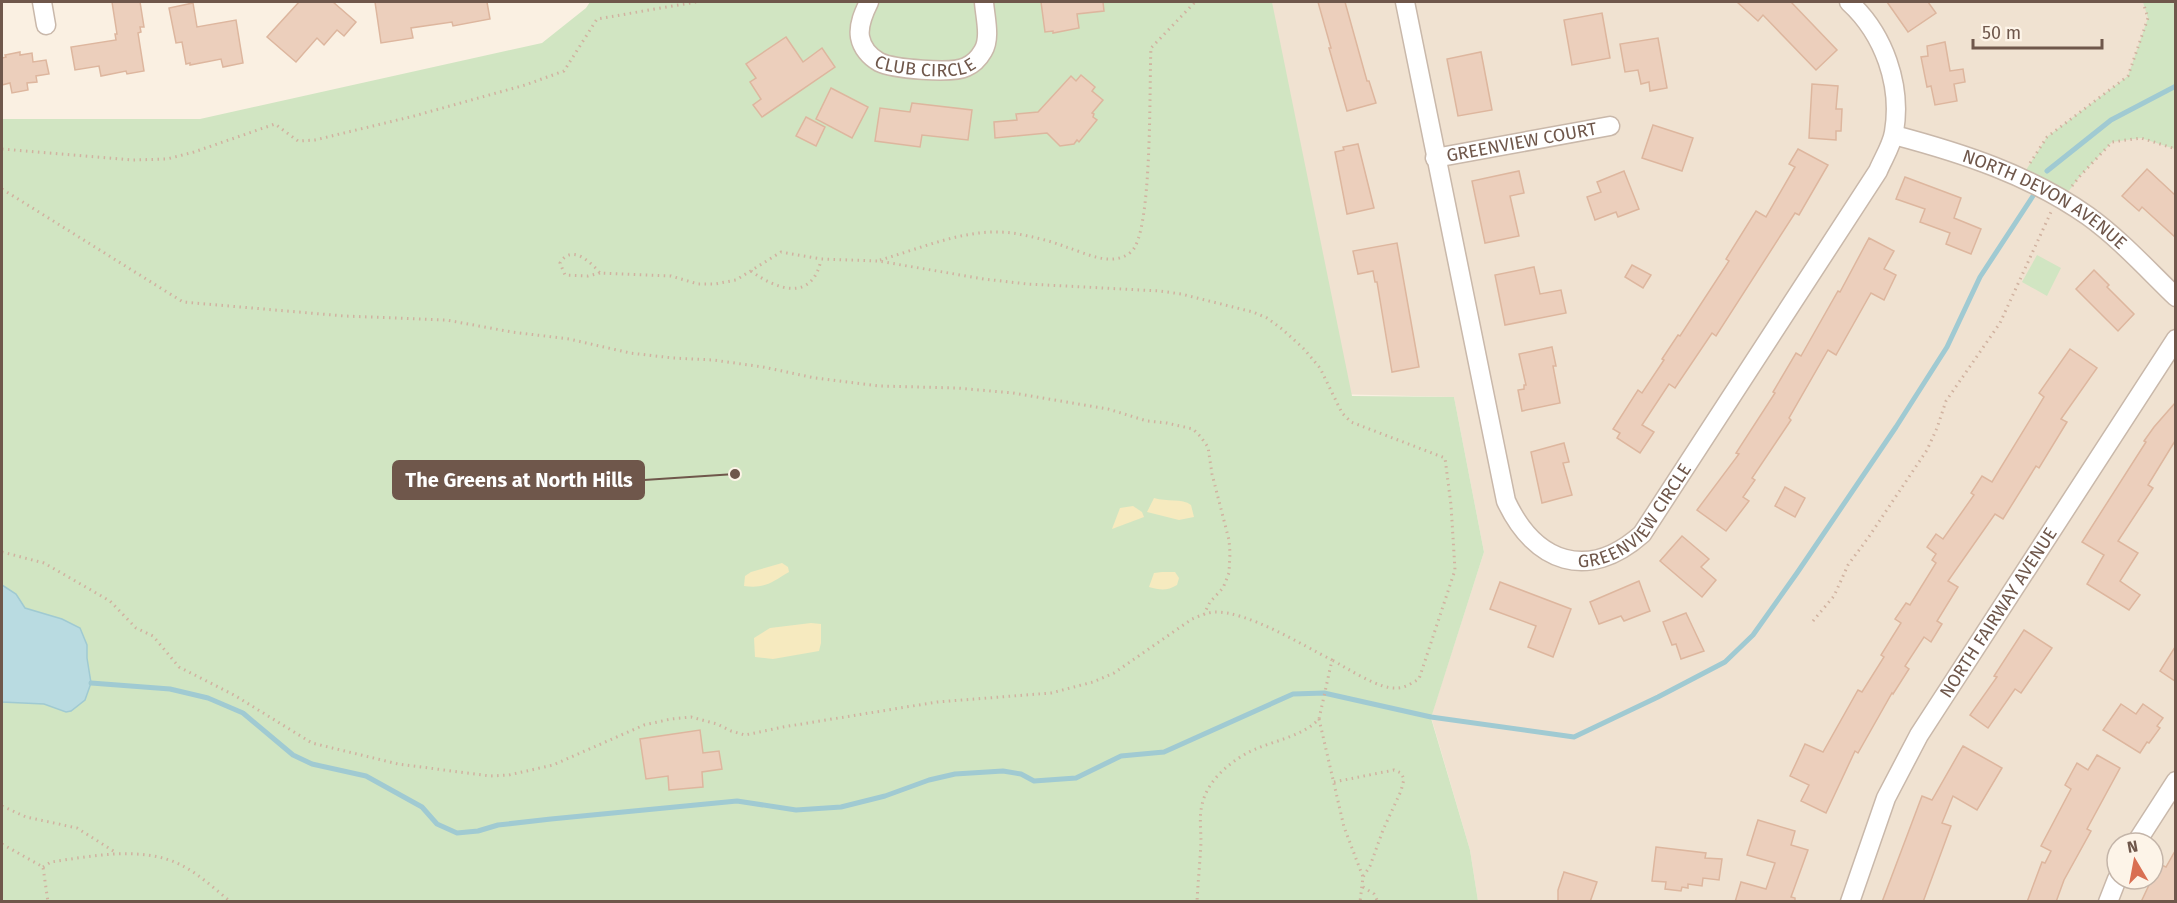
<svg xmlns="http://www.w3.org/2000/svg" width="2177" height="903" font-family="'Fira Sans',sans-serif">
	<rect width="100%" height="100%" fill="#faf0e2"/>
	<path fill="#f0e2d1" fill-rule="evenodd" d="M1263,2H2175V901H1478L1470,850L1431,717L1484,552L1454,397L1332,394ZM2117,843H2153V879H2117Z"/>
	<g fill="#d1e5c2">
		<path d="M590,2H1272L1352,396L1454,397L1484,552L1431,718L1470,850L1478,901H2V119H200L542,43L586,8Z"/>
		<path d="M2143,2H2175V149L2141,138L2112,142L2080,176L2062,200L2021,178L2047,137L2128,76L2148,18Z"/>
		<path d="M2037,255L2061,268L2047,296L2022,282Z"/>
	</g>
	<g fill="#f6eabf">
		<path d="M1154,498C1167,502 1182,498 1191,505L1194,517L1179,520L1147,512Z"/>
		<path d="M1133,506L1142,512L1144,517L1112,529L1120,508Z"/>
		<path d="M782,563L788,567L789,572C772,582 765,589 744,586L745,576L751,572Z"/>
		<path d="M1162,572H1175L1179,578L1177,585C1167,591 1160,590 1149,587L1154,573Z"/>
		<path d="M811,623L821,624V643L819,651L773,659L755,657L754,638L770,628Z"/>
	</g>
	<path fill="#b9dbe1" stroke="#a0cad2" stroke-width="1.5" d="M2,585L16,594L25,608L62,619L80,628L87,645V658L91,683L85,700L71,711L66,712L44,704L2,702Z"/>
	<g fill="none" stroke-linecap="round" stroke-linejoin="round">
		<g stroke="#a0cad2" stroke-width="5">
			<path d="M2047,171L2111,120L2176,86"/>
			<path d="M91,683L170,689L208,698L243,713L293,755L312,764L366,776L422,807L437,824L457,833L478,831L498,825L551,819L737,801L796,810L841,807L885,796L929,780L955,774L1003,771L1021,774L1034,781L1076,778L1121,756L1164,752L1293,694L1324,693L1431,717L1574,737L1658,697L1725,662L1753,635L1797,573L1896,427L1947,347L1980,277L2033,196"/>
		</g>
	</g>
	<g fill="#eccfbc" stroke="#ddb69e" stroke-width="1.5">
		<path d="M112,2H140L144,27H140L141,32L138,33L144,71L127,74L126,71L101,76L99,66L75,70L71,47L116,40L115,34H117Z"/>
		<path d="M299,2H333L356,22L344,36L337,30L324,45L317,38L296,62L267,37Z"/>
		<path d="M375,2H487L490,19L453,26L452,22L411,28L413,38L381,43Z"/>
		<path d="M1041,2H1103L1104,11L1077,14L1079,28L1053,33V31L1045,32Z"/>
		<path d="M1318,2H1345L1367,81H1369L1376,103L1347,111L1329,48H1331Z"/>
		<path d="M1737,2H1791L1837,50L1816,70L1763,15L1758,21Z"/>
		<path d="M1887,2H1928L1936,13L1908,32Z"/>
		<path d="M193,3L197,27L236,20L243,63L223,67L221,59L190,65V63L186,64L182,42L176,43L169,8Z"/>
		<path d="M1602,13L1610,58L1572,65L1564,20Z"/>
		<path d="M786,37L803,62L822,48L835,67L762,117L753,105L761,99L750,82L756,78L746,64Z"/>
		<path d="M1658,38L1667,88L1650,91L1649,82L1641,84L1638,70L1625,72L1620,44Z"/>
		<path d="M1945,42L1950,71L1963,69L1965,82L1954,84L1957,101L1935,105L1931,86L1927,87L1921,57L1928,56L1927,46Z"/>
		<path d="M20,52V55L32,53L33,62L46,60L49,74L36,76L37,82L27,83L28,90L12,93L10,83L2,85V58L6,57L5,55Z"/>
		<path d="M1481,52L1492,110L1458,116L1447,59Z"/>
		<path d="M1081,75L1095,87L1092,91L1103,100L1092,113L1094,114L1093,117L1097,120L1079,142L1077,140L1074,144L1060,146L1047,133L995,138L994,122L1017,120L1016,114L1038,112L1071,76L1076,81Z"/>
		<path d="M1812,84L1838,86L1836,109H1842L1841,131H1836V140L1809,138Z"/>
		<path d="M831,88L868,107L852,138L816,119Z"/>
		<path d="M912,103L972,110L968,140L922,135L920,147L875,141L880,108L910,112Z"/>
		<path d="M806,117L825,127L816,146L796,136Z"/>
		<path d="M1653,125L1693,138L1682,171L1642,158Z"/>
		<path d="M1358,144L1374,208L1347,214L1335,152L1344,150L1343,147Z"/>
		<path d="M1798,149L1828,165L1799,215L1795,213L1716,336L1712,333L1675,388L1669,384L1642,425L1654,432L1640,453L1617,438L1620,433L1613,429L1638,390L1642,393L1664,360L1662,359L1678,335L1680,336L1729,261L1726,259L1756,211L1766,217L1795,167L1789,164Z"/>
		<path d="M2147,169L2175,195V237L2142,207L2139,211L2122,196Z"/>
		<path d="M1519,171L1524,193L1510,196L1519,236L1485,243L1472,181Z"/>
		<path d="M1624,171L1639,209L1618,217L1616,212L1595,220L1587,197L1601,192L1597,182Z"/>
		<path d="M1905,177L1961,198L1954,218L1981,229L1971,254L1946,244L1950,233L1920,222L1925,209L1896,199Z"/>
		<path d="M1869,238L1894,251L1884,269L1896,275L1884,300L1871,293L1836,355L1828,350L1789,418L1791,420L1752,478L1755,480L1743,497L1749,501L1726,531L1697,510L1739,454L1736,453L1775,393L1773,392L1796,353L1801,356L1838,291L1840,292Z"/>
		<path d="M1397,243L1419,367L1392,372L1377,282H1375L1373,271L1358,274L1353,251Z"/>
		<path d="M1632,265L1651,275L1643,288L1625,277Z"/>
		<path d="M1534,267L1540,294L1561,290L1566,313L1505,325L1495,275Z"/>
		<path d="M2094,270L2109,285L2107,287L2134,314L2118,331L2076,289Z"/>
		<path d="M1552,347L1556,366H1553L1560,403L1522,411L1518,390L1524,389V385H1526L1519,354Z"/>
		<path d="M2070,349L2097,368L2061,419L2067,422L2039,468L2036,466L2003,519L1995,514L1948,581L1958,587L1937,621L1942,624L1931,642L1924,637L1905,666L1909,669L1893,694L1892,693L1858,753L1855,751L1826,813L1801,801L1809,785L1790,776L1805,744L1823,752L1858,690L1862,692L1884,657L1881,655L1901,623L1895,619L1906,603L1910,605L1936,563L1932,560L1936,554L1927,547L1936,534L1943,539L1974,495L1971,493L1982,476L1992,482L2044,397L2039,393Z"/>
		<path d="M2175,403V441L2148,485L2153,488L2118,541L2138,553L2120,581L2140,595L2129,610L2087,584L2104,555L2082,542L2146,442L2144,441L2154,427Z"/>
		<path d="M1564,443L1569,462L1563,463L1572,495L1542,503L1531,452Z"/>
		<path d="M1785,487L1805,498L1795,517L1775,506Z"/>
		<path d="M1682,536L1709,559L1701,567L1716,580L1702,597L1660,561Z"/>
		<path d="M1639,581L1650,611L1624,621L1621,616L1599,624L1590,602Z"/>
		<path d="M1500,582L1571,609L1553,657L1528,647L1536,626L1490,609Z"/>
		<path d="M1686,613L1704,651L1681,659L1676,644L1672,645L1663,622Z"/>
		<path d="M2024,630L2052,648L2021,693L2015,689L1988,728L1970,715L1997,677L1994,676Z"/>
		<path d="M2175,647V681L2160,671Z"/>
		<path d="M2121,704L2136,714L2143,704L2163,718L2157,726L2160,728L2149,743L2147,742L2140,753L2103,730Z"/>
		<path d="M700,730L703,753L719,751L722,769L702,772L703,787L669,790L668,776L646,779L640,739Z"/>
		<path d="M1963,746L2002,768L1977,810L1953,796L1942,823L1951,826L1923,902H1882L1922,796L1932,800Z"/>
		<path d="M2097,755L2120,768L2087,829L2091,831L2064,880L2056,902H2027L2042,862L2045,863L2051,851L2041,846L2071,789L2065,785L2077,763L2088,770Z"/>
		<path d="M1758,820L1795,831L1791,845L1808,850L1791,897L1795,898V902H1735L1741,882L1766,889L1775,863L1747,855Z"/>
		<path d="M1656,847L1706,853L1705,858L1722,859L1719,880L1703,878L1702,886L1688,884V888L1682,887L1681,891L1665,889L1666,882L1652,881Z"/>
		<path d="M2175,851V902H2141L2159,864L2166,867Z"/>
		<path d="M1564,872L1597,882L1590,902H1558V890Z"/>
	</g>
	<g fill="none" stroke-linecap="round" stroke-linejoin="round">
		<g stroke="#c9b8aa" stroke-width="21">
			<g id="street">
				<path d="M42,2L46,25"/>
				<path id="s1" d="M869,2C864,12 858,25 860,37C862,48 870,57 879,62C893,69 952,74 966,67C973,64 979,58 983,51C991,38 985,17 984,2"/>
				<path id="s2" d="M1405,2L1506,501C1535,563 1588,582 1642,534L1878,171C1883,159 1892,145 1894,132C1902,85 1884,34 1849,2"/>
				<path id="s3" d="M1894,135C1962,153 2030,175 2088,216C2120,239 2147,269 2176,297"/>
				<path id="s4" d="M1435,158L1610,126"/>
				<path d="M2136,843L2176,781"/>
				<path id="s5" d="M1850,902L1886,798L1919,735L2176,339"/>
				<path d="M2108,902L2117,879"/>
			</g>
		</g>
		<g stroke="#d1b2a0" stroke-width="3" stroke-dasharray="1.5 4.5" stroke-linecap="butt">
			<path d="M2,149L133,160L167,159L194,152L275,124L298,141L315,140L414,116L525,85L564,71L597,19L696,2"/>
			<path d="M2030,163L2047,137L2128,76L2148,18L2143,2"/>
			<path d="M2072,186L2080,176L2112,142L2141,138L2176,149"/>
			<path d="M2,189L183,302L344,316L446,320L512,332L569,339L630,353L673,358L713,360L763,367L815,378L879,386L957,388L1013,393L1108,409L1147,421L1167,423L1193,429L1200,436L1208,447L1212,474L1229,540L1230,553L1229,573L1223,588L1210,602L1204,614"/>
			<path d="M880,260C923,248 972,225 1018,234C1034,237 1051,241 1066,247C1086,253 1112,268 1131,252C1153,234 1149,82 1151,48L1195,2"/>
			<path d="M751,271C777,290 812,302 821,260"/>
			<path d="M600,273L588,276L565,275L560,263C571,244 590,261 600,273L671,276L698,284H715L736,280L781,252L821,259L878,261L984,279L1027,284L1160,291L1181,294L1253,312L1267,318L1282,329L1304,349L1320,368L1342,413L1351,422L1445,458L1451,505L1455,570L1419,679C1412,683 1405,688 1397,688C1380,690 1347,668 1332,660"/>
			<path d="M2,552L44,563L110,601L136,628L153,636L179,667L234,695L312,743L398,764L490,776L509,775L553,765L644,725L671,719L691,717L717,724L731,731L745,735L783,727L937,702L1051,693L1093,682L1114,673L1192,619C1199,616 1206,613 1214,612C1248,611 1302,645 1332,660L1319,719C1304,735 1278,740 1258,748C1235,757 1207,779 1202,805C1199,817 1201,830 1201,842C1200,862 1198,882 1197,902"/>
			<path d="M1813,621L1834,596L1848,565L1868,538L1927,450L1937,428L1946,401L2000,323L2051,212"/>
			<path d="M1319,719L1344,827L1363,877L1360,902"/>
			<path d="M1334,782L1394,770L1401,773L1404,779L1401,791L1383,830L1370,866L1363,877"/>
			<path d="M2,806L26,817L77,828L115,852"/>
			<path d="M2,844L43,867L48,902"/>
			<path d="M43,867L51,862C92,856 144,845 183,866C200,875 216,890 231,902"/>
			<path d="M1363,887L1374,894L1378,902"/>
		</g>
		<use href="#street" stroke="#fff" stroke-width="18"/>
	</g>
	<g text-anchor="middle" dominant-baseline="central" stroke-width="5" stroke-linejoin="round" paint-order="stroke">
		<g font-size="18" fill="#6f574b" stroke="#fdf4e8">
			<text stroke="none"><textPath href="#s1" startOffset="116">CLUB CIRCLE</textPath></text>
			<text stroke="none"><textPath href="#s4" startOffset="88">GREENVIEW COURT</textPath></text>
			<text stroke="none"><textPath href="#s3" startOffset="165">NORTH DEVON AVENUE</textPath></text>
			<text stroke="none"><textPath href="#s2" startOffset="684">GREENVIEW CIRCLE</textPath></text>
			<text stroke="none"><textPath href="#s5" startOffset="327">NORTH FAIRWAY AVENUE</textPath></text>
		</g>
	</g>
	<path fill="none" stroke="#6f574b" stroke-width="2" d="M735 474L644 480"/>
	<circle fill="#6f574b" stroke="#fdf4e8" stroke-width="2" cx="735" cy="474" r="6"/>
	<rect fill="#6f574b" stroke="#6f574b" stroke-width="2" x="393" y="461" width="251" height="38" rx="6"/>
	<g font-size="20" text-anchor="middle" font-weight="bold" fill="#fff">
		<text x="519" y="487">The Greens at North Hills</text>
	</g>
	<rect width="2177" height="903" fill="none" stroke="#6f574b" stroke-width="6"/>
	<g transform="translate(2135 861) rotate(350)"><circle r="28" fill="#fdf4e8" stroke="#c4b5a9" stroke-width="1.5"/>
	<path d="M0-4.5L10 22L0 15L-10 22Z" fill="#d96f52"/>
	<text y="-9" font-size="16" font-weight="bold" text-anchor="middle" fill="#6f574b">N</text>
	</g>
	<path d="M1973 39v9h129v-9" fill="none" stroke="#6f574b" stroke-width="3"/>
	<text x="1982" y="39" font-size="18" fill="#6f574b" stroke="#fdf4e8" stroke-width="4.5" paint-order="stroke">50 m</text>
</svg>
